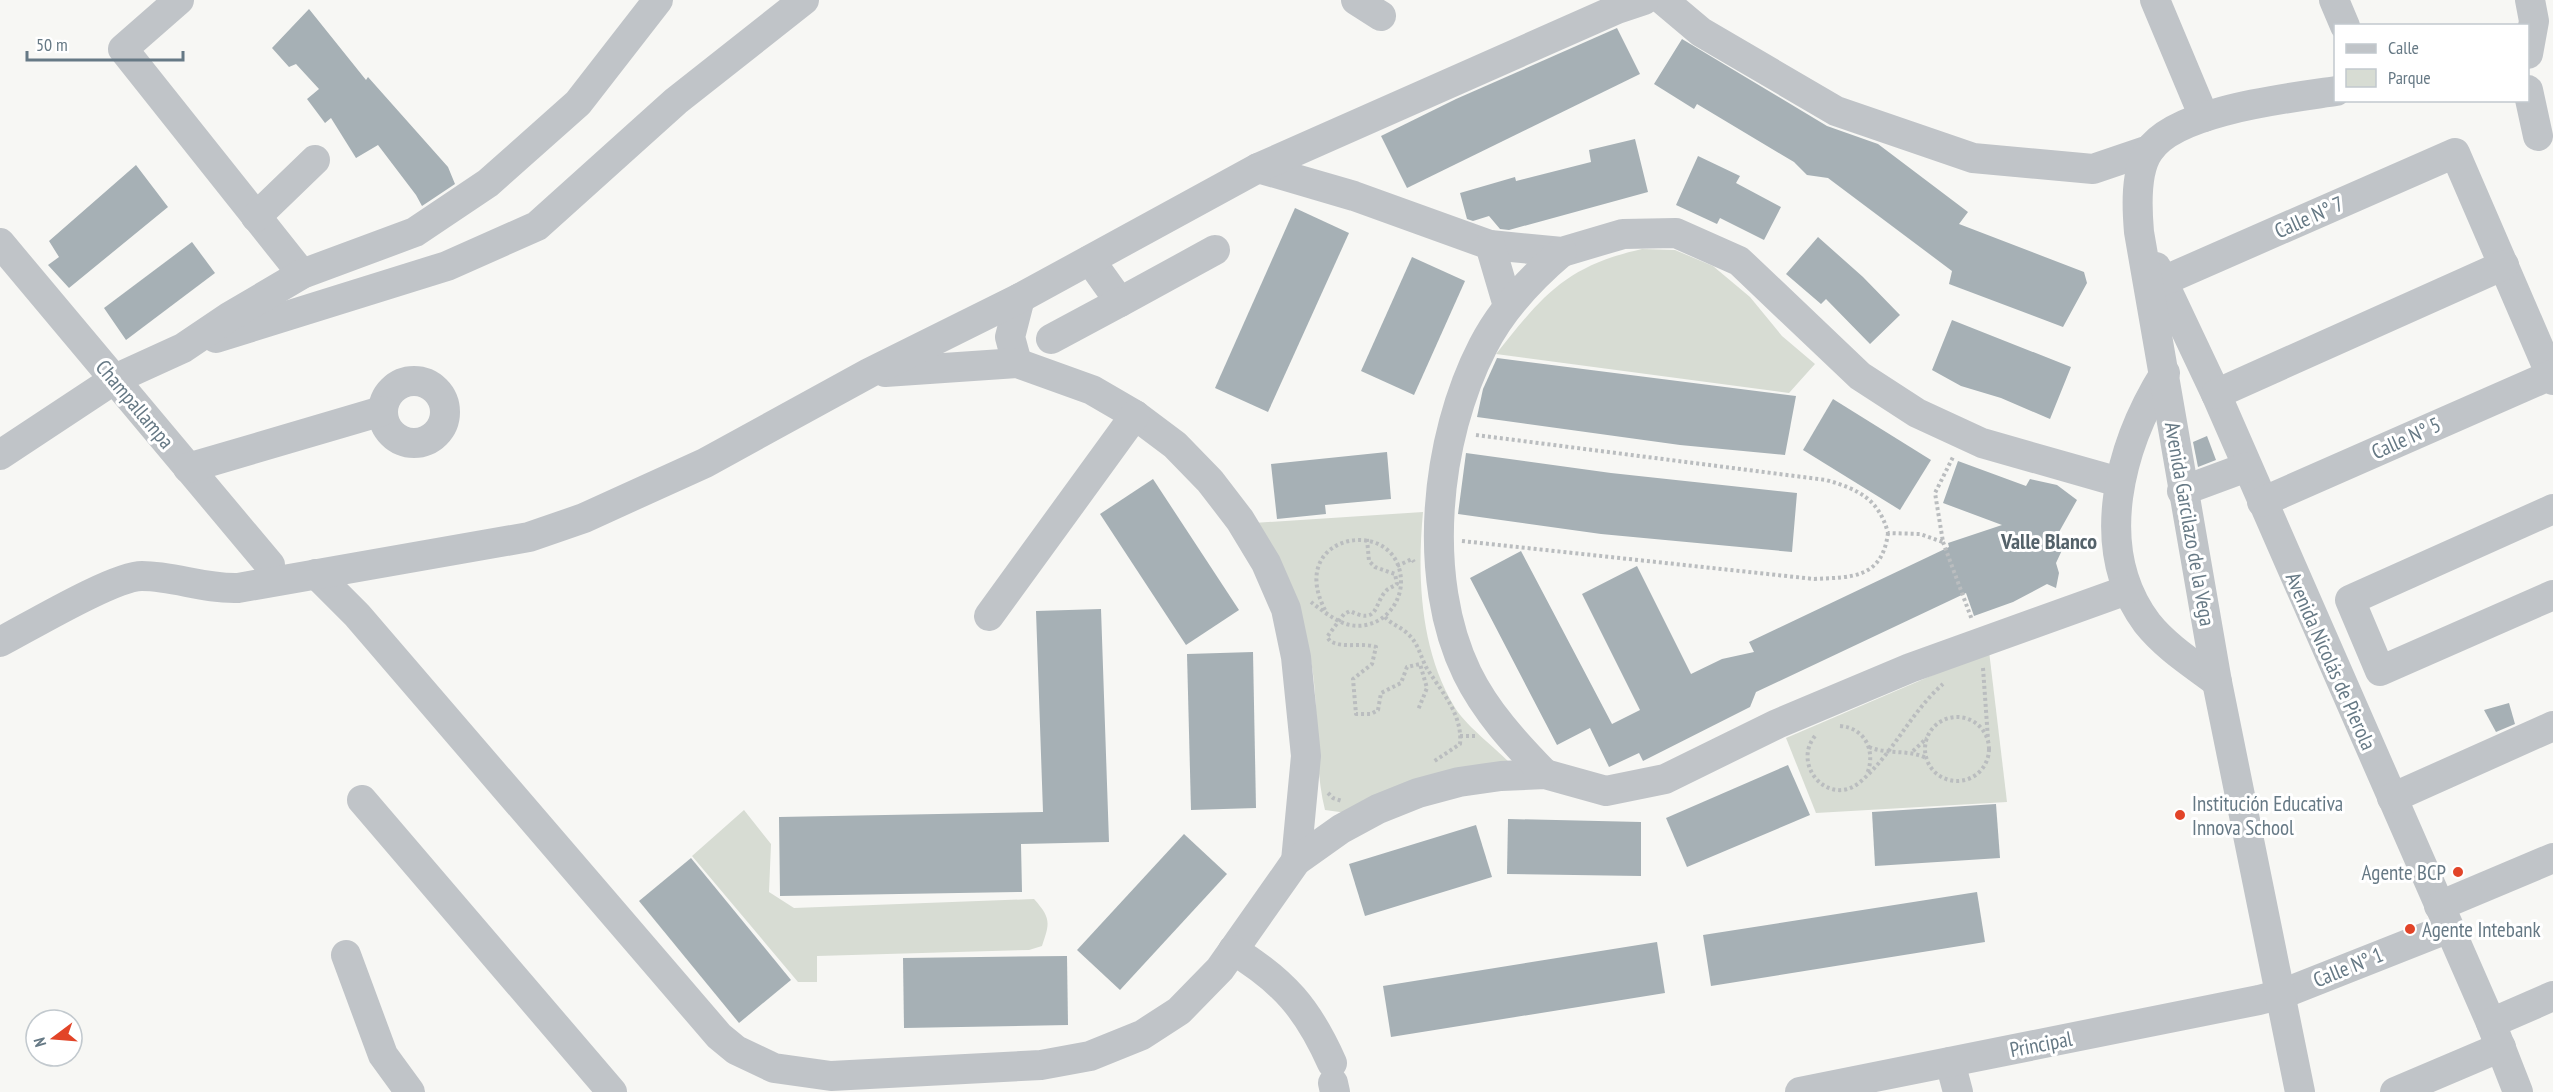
<svg xmlns="http://www.w3.org/2000/svg" width="2553" height="1092" font-family="'PT Sans Narrow',sans-serif">
	<rect width="100%" height="100%" fill="#f7f7f4"/>
	<g fill="#d7dcd3">
		<path d="M1642,249L1675,250L1713,266L1750,297L1782,336L1815,364L1789,393L1496,354C1543,295 1566,266 1642,249Z"/>
		<path d="M1423,512C1417,576 1420,649 1454,706C1464,724 1493,746 1509,762L1347,813L1325,810C1311,754 1323,693 1305,637C1292,598 1270,560 1253,523Z"/>
		<path d="M1989,651L2007,802L1816,813L1786,738Z"/>
		<path d="M744,810L771,844L769,892L794,908L1034,899C1051,918 1050,923 1042,946L1029,950L817,956V982H798L692,856Z"/>
	</g>
	<g fill="#a6b0b5">
		<path d="M309,9L366,80L368,77L448,167L455,184L422,206L416,195L378,145L356,158L331,118L325,123L307,99L319,89L296,64L289,67L272,48Z"/>
		<path d="M1617,28L1640,74L1407,188L1381,136L1456,99Z"/>
		<path d="M1682,39L1827,126L1878,144L1968,212L1959,224L2084,272L2087,283L2063,327L1949,284L1952,271L1828,178L1807,175L1794,162L1697,104L1694,109L1654,84Z"/>
		<path d="M1635,139L1648,192L1509,230L1500,229L1489,216L1473,221L1467,219L1460,193L1515,177L1516,181L1591,162L1589,150Z"/>
		<path d="M1698,156L1740,176L1736,183L1781,207L1764,240L1720,218L1717,224L1676,205Z"/>
		<path d="M136,165L168,207L69,288L48,265L59,257L49,241Z"/>
		<path d="M1295,208L1349,233L1268,412L1215,388Z"/>
		<path d="M1818,237L1863,277L1900,315L1870,344L1826,299L1821,304L1786,274Z"/>
		<path d="M192,242L215,273L126,340L104,308Z"/>
		<path d="M1412,257L1465,281L1414,395L1361,371Z"/>
		<path d="M1952,320L2071,367L2050,419L2001,398L1961,386L1932,370Z"/>
		<path d="M1497,358L1796,396L1785,455L1680,445L1477,417L1483,389Z"/>
		<path d="M1833,399L1931,460L1900,510L1803,450Z"/>
		<path d="M2207,436L2216,460L2198,467L2193,442Z"/>
		<path d="M1387,452L1391,499L1325,505L1326,514L1277,519L1271,464Z"/>
		<path d="M1466,453L1611,473L1797,493L1792,552L1601,534L1458,514Z"/>
		<path d="M1958,461L2026,486L2030,479L2057,485L2077,500L2059,532L2063,548L2056,563L2059,573L2056,588L2047,584L2013,602L1974,616L1966,593L1756,692L1750,707L1643,761L1639,753L1609,767L1590,728L1557,745L1470,578L1521,551L1612,724L1640,710L1582,594L1637,566L1691,674L1722,659L1754,652L1749,642L1949,547L1948,543L2002,525L1943,503Z"/>
		<path d="M1153,479L1239,610L1186,645L1100,514Z"/>
		<path d="M1101,609L1109,842L1021,844L1022,892L780,896L779,817L1043,812L1036,611Z"/>
		<path d="M1253,652L1256,808L1191,810L1187,654Z"/>
		<path d="M2509,703L2515,724L2496,732L2484,710Z"/>
		<path d="M1788,765L1810,815L1687,867L1666,818Z"/>
		<path d="M1996,804L2000,858L1875,866L1872,812Z"/>
		<path d="M1508,819L1641,822V876L1507,874Z"/>
		<path d="M1476,825L1492,877L1365,916L1349,864Z"/>
		<path d="M1184,834L1227,874L1120,990L1077,950Z"/>
		<path d="M691,858L791,980L739,1023L639,901Z"/>
		<path d="M1977,892L1985,942L1711,986L1703,935Z"/>
		<path d="M1657,942L1665,993L1391,1037L1383,986Z"/>
		<path d="M1067,956L1068,1025L904,1028L903,958Z"/>
	</g>
	<g fill="none" stroke-linecap="round" stroke-linejoin="round">
		<g stroke="#babdbf" stroke-width="4" stroke-dasharray="3 3" stroke-linecap="butt">
			<path d="M1476,435L1826,480C1858,489 1879,499 1888,533L1920,534L1943,542L1935,493L1953,457"/>
			<path d="M1367,539L1369,561L1375,567L1395,574L1397,584C1393,587 1388,588 1385,592C1374,605 1378,625 1350,611L1344,614L1327,637L1330,641C1344,649 1360,642 1376,647L1372,664L1353,679L1356,714H1371L1378,710L1381,693L1401,683L1407,667L1420,664L1427,688L1418,710"/>
			<path d="M1462,541L1814,579C1852,577 1882,579 1888,533"/>
			<path d="M1943,542L1972,620"/>
			<path d="M1397,566L1412,559L1414,562"/>
			<path d="M1311,602C1320,609 1334,620 1346,624C1373,632 1399,612 1401,584C1403,514 1284,531 1325,610"/>
			<path d="M1385,617C1391,624 1401,627 1408,634C1418,643 1420,655 1426,667C1440,690 1463,714 1460,744L1433,762"/>
			<path d="M1983,668L1988,739"/>
			<circle cx="1957" cy="749" r="32"/>
			<path d="M1840,726C1866,728 1876,752 1867,774"/>
			<path d="M1460,736H1478"/>
			<path d="M1815,736C1791,766 1830,808 1860,782C1893,754 1910,713 1943,684"/>
			<path d="M1869,747C1888,755 1908,749 1926,758"/>
			<path d="M1913,751L1927,738"/>
			<path d="M1328,793L1333,798L1342,801"/>
		</g>
		<g stroke="#c0c4c8" stroke-width="30">
			<path d="M179,0L123,49L302,274"/>
			<path d="M1356,0L1381,16"/>
			<path d="M1663,0L1701,32L1836,111L1973,158L2093,169L2149,150"/>
			<path d="M2155,0L2204,117"/>
			<path d="M2334,0L2345,26"/>
			<path d="M2528,54L2534,21L2530,0"/>
			<path d="M2528,90L2538,136"/>
			<path d="M1258,168L1354,196L1490,245L1562,252L1623,234L1676,233L1739,261L1860,376L1917,413L1982,443L2119,482"/>
			<path d="M256,217L315,160"/>
			<path d="M0,243L270,565"/>
			<path d="M1490,245L1508,306"/>
			<path d="M1090,260L1120,302L1215,250"/>
			<path d="M2156,267L2216,394L2491,1023L2518,1092"/>
			<path d="M2163,281L2455,153L2553,380"/>
			<path d="M216,338L447,266L537,226L676,101L804,0"/>
			<path d="M1051,339L1120,302"/>
			<path d="M1017,363L1010,337L1020,298"/>
			<path d="M885,372L1017,363L1092,390L1135,415L1175,445L1210,481L1240,520L1266,563L1286,609L1296,657L1306,756L1296,861"/>
			<path d="M2165,373C2120,445 2091,548 2147,623C2166,647 2193,664 2217,682"/>
			<circle cx="414" cy="412" r="31"/>
			<path d="M2216,394L2504,265"/>
			<path d="M0,455L115,379L183,348L229,317L302,274L415,232L488,183L578,103L658,0"/>
			<path d="M188,468L382,411"/>
			<path d="M2182,491L2247,467"/>
			<path d="M2262,502L2551,375"/>
			<path d="M2553,509L2350,600L2380,671L2553,595"/>
			<path d="M316,574L357,615L719,1036L736,1050L774,1068L831,1076L1041,1065L1090,1056L1142,1035L1179,1011L1220,969L1296,861L1341,829L1378,809L1418,793L1459,782L1501,776L1545,774L1606,791L1665,779L1777,724L1910,668L2127,590"/>
			<path d="M989,616L1135,415"/>
			<path d="M0,642C29,627 114,576 142,576C175,576 203,589 238,588L529,537L584,518L705,463L869,373L1020,298L1258,168L1617,9L1644,0"/>
			<path d="M1545,774C1515,743 1486,712 1467,673C1421,578 1435,439 1483,346C1502,309 1530,279 1562,252"/>
			<path d="M2392,798L2553,726"/>
			<path d="M362,800L612,1092"/>
			<path d="M2439,906L2553,858"/>
			<path d="M1233,950C1284,981 1308,1009 1332,1063"/>
			<path d="M346,955L383,1055L410,1092"/>
			<path d="M2491,1023L2553,996"/>
			<path d="M1950,1062L1958,1092"/>
			<path d="M1333,1083L1335,1092"/>
			<path d="M1800,1092L2259,1000L2282,994L2449,928"/>
			<path d="M2300,1092L2217,682L2139,232C2137,209 2135,171 2149,151C2175,110 2290,98 2336,91"/>
			<path d="M2395,1092L2501,1047"/>
		</g>
	</g>
	<g fill="#e24428" stroke="#fff" stroke-width="2">
		<circle cx="2180" cy="815" r="6"/>
		<circle cx="2458" cy="872" r="6"/>
		<circle cx="2410" cy="929" r="6"/>
	</g>
	<g text-anchor="middle" dominant-baseline="central" stroke-width="6" stroke-linejoin="round" paint-order="stroke">
		<g font-size="21" fill="#667985" stroke="#fff">
			<text transform="translate(2309 217) rotate(-24)">Calle N° 7</text>
			<text transform="translate(135 404) rotate(50)">Champallampa</text>
			<text transform="translate(2406 438) rotate(-24)">Calle N° 5</text>
			<text transform="translate(2190 524) rotate(80)">Avenida Garcilazo de la Vega</text>
			<text transform="translate(2331 661) rotate(66)">Avenida Nicolás de Pierola</text>
			<text transform="translate(2348 967) rotate(-22)">Calle N° 1</text>
			<text transform="translate(2041 1044) rotate(-11)">Principal</text>
		</g>
		<g font-size="21" fill="#667985" stroke="#fff" text-anchor="start">
			<text x="2192" y="803">Institución Educativa<tspan x="2192" dy="24">Innova School</tspan></text>
			<text x="2446" y="872" text-anchor="end">Agente BCP</text>
			<text x="2422" y="929">Agente Intebank</text>
		</g>
		<g font-size="22" font-weight="bold" fill="#54626a" stroke="#fff">
			<text x="2049" y="541">Valle Blanco</text>
		</g>
	</g>
	<rect x="2334" y="24" width="195" height="78" fill="#ffffff" stroke="#c2c9ce" stroke-width="1.5"/>
	<rect x="2346" y="44" width="30" height="9" fill="#c0c4c8" stroke="#c2c9ce" stroke-width="1.5"/>
	<text x="2388" y="54" font-size="18" fill="#667985">Calle</text>
	<rect x="2346" y="69" width="30" height="18" fill="#d7dcd3" stroke="#c2c9ce" stroke-width="1.5"/>
	<text x="2388" y="84" font-size="18" fill="#667985">Parque</text>
	<g transform="translate(54 1038) rotate(254)"><circle r="28" fill="#ffffff" stroke="#c2c9ce" stroke-width="1.5"/>
	<path d="M0-4.5L10 22L0 15L-10 22Z" fill="#e24428"/>
	<text y="-9" font-size="16" font-weight="bold" text-anchor="middle" fill="#667985">N</text>
	</g>
	<path d="M27 51v9h156v-9" fill="none" stroke="#667985" stroke-width="3"/>
	<text x="36" y="51" font-size="18" fill="#667985" stroke="#ffffff" stroke-width="4.5" paint-order="stroke">50 m</text>
</svg>
